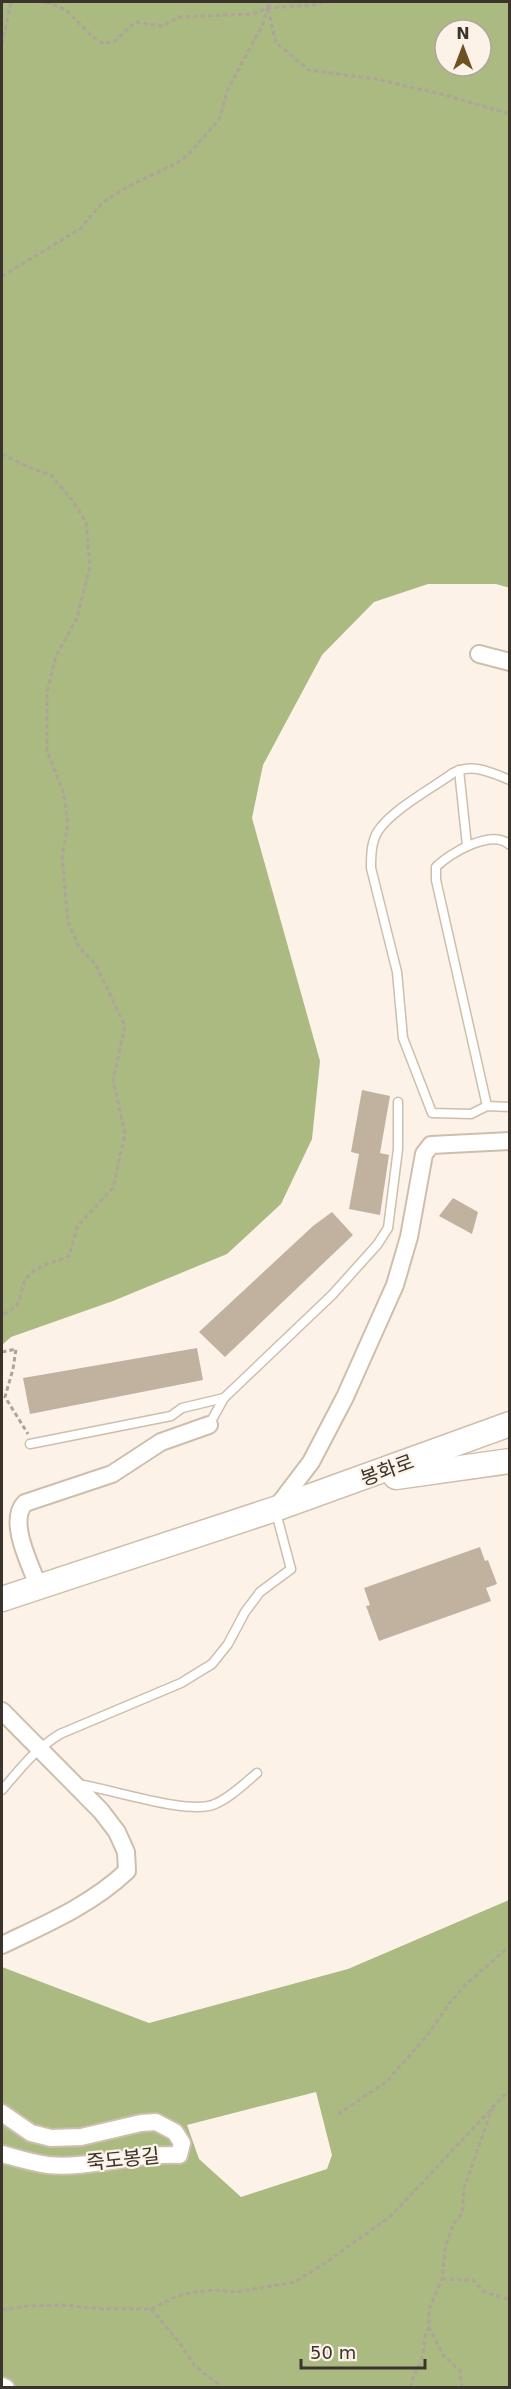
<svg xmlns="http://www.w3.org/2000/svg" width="511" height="2389" font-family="'DejaVu Sans','Noto Sans KR',sans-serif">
	<rect width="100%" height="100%" fill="#fdf2e7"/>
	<g fill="#aaba80" fill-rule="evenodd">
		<path d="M2,2H509L510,588L496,584H428L374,602L322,655L263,765L252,818L320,1061L312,1139L281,1204L227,1254L113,1301L11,1337L2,1345ZM445,30H481V66H445Z"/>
		<path d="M509,1900V2387H2V1967L149,2023L348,1969ZM316,2092L332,2155L327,2169L241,2197L199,2159L187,2125Z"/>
	</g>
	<g fill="#c1b2a0">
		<path d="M362,1090L390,1096L380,1153L389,1155L380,1215L349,1209L359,1154L351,1152Z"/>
		<path d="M453,1198L478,1212L472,1234L439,1216Z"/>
		<path d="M332,1212L353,1235L225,1357L199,1332L313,1226Z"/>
		<path d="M197,1348L203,1380L30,1414L23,1378Z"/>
		<path d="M480,1547L485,1561L488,1560L497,1584L486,1588L491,1601L379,1641L366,1606L370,1605L364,1588Z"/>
	</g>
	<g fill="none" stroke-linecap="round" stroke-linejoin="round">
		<g stroke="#cebeac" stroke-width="11">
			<g id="lane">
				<path d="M459,770L467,846"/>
				<path d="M510,780C490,772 473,763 453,773C431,789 393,809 378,831C371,842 371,856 371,868L397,972L403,1038L432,1113L471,1114L487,1106L510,1107"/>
				<path d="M487,1106L436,880V867C450,853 492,828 510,845"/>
				<path d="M209,1425L224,1398L332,1295L377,1245L388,1228L398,1149V1102"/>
				<path d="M30,1444L171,1416L182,1408L224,1398"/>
				<path d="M77,1784C108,1788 189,1816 215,1804C231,1797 244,1784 257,1773"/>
				<path d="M2,1790C21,1768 34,1750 60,1734L181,1683L212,1664L228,1644L245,1612L260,1592L291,1569L275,1509"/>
			</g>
		</g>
		<g stroke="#cebeac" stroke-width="20">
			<g id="street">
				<path d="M479,654L510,662"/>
				<path d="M276,1508L311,1462L345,1397L395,1285L409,1237L424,1154L431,1145L510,1141"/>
				<path d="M39,1588C31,1566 7,1521 25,1503L112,1474L161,1442L209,1425"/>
				<path d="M2,1711L101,1811L117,1832L126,1852L127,1871C91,1905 46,1924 2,1945"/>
				<path d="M2,2113L31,2133L51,2138L81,2137L141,2123L156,2122L175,2132L182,2143L179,2155C136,2153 88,2169 48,2165C32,2163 17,2158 2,2154"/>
				<path d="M2,2386L6,2388"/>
			</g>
		</g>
		<g stroke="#cebeac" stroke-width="27">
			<g id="secondary">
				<path d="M396,1477L510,1461"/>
				<path d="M2,1599L275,1509L510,1424"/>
			</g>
		</g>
		<g stroke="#aea49b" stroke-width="3" stroke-dasharray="4.5 3" stroke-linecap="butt">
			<path d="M46,2L66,10L93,37L104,44L115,41L135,22L163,26L179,17L252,14L267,8L271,2"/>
			<path d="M267,8L315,5L322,2"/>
			<path d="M268,9L276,43L309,70L376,79L445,95L510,114"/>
			<path d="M2,44L11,2"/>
			<path d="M2,276L80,229L102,203L129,186L177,163L187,156L220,118L227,91L263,24L267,8"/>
			<path d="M2,454L28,467L51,475L72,500L86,522L90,566L77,618L56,656L47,692V751L64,794L68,824L62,857L68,922L79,947L96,965L125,1026L113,1080L125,1134L113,1188L77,1227L69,1256C58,1261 39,1265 30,1274C14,1291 30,1302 2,1315"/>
			<path d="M2,1352L16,1349L13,1369L5,1397L28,1434"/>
			<path d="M338,2114L386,2082L427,2036L451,2001L465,1985L510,1946"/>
			<path d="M442,2279L473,2280L483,2291L510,2300"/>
			<path d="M151,2309L179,2342L194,2365L223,2388"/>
			<path d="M2,2310L27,2306L64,2305L100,2309H151L177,2296L195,2292L215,2290L236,2292L295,2282L328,2261L391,2216L510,2089"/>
			<path d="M411,2388C411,2375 418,2371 421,2361C426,2348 421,2342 429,2327"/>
			<path d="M462,2388L460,2371L443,2355L429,2327V2309L442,2279L445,2249L453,2224L462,2214L464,2188L492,2109"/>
		</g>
		<use href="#lane" stroke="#fff" stroke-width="8"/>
		<use href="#street" stroke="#fff" stroke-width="16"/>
		<use href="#secondary" stroke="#fff" stroke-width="24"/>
	</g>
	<g text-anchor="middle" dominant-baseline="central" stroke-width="4.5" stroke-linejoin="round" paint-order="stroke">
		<g font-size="20" fill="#3b342d" stroke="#fdf2e7">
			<text transform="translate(387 1470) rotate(-20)">봉화로</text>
			<text transform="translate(123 2159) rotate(-6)">죽도봉길</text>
		</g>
	</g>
	<rect width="511" height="2389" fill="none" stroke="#3b342d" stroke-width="6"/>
	<g transform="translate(463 48)"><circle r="28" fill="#fdf2e7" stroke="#afa69d" stroke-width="1.5"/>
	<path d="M0-4.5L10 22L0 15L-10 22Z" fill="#6d5224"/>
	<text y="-9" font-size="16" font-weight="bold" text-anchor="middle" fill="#3b342d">N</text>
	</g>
	<path d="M301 2359v9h124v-9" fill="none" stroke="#3b342d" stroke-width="3"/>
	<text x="310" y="2359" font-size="18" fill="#3b342d" stroke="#fdf2e7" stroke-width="4.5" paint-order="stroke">50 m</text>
</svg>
